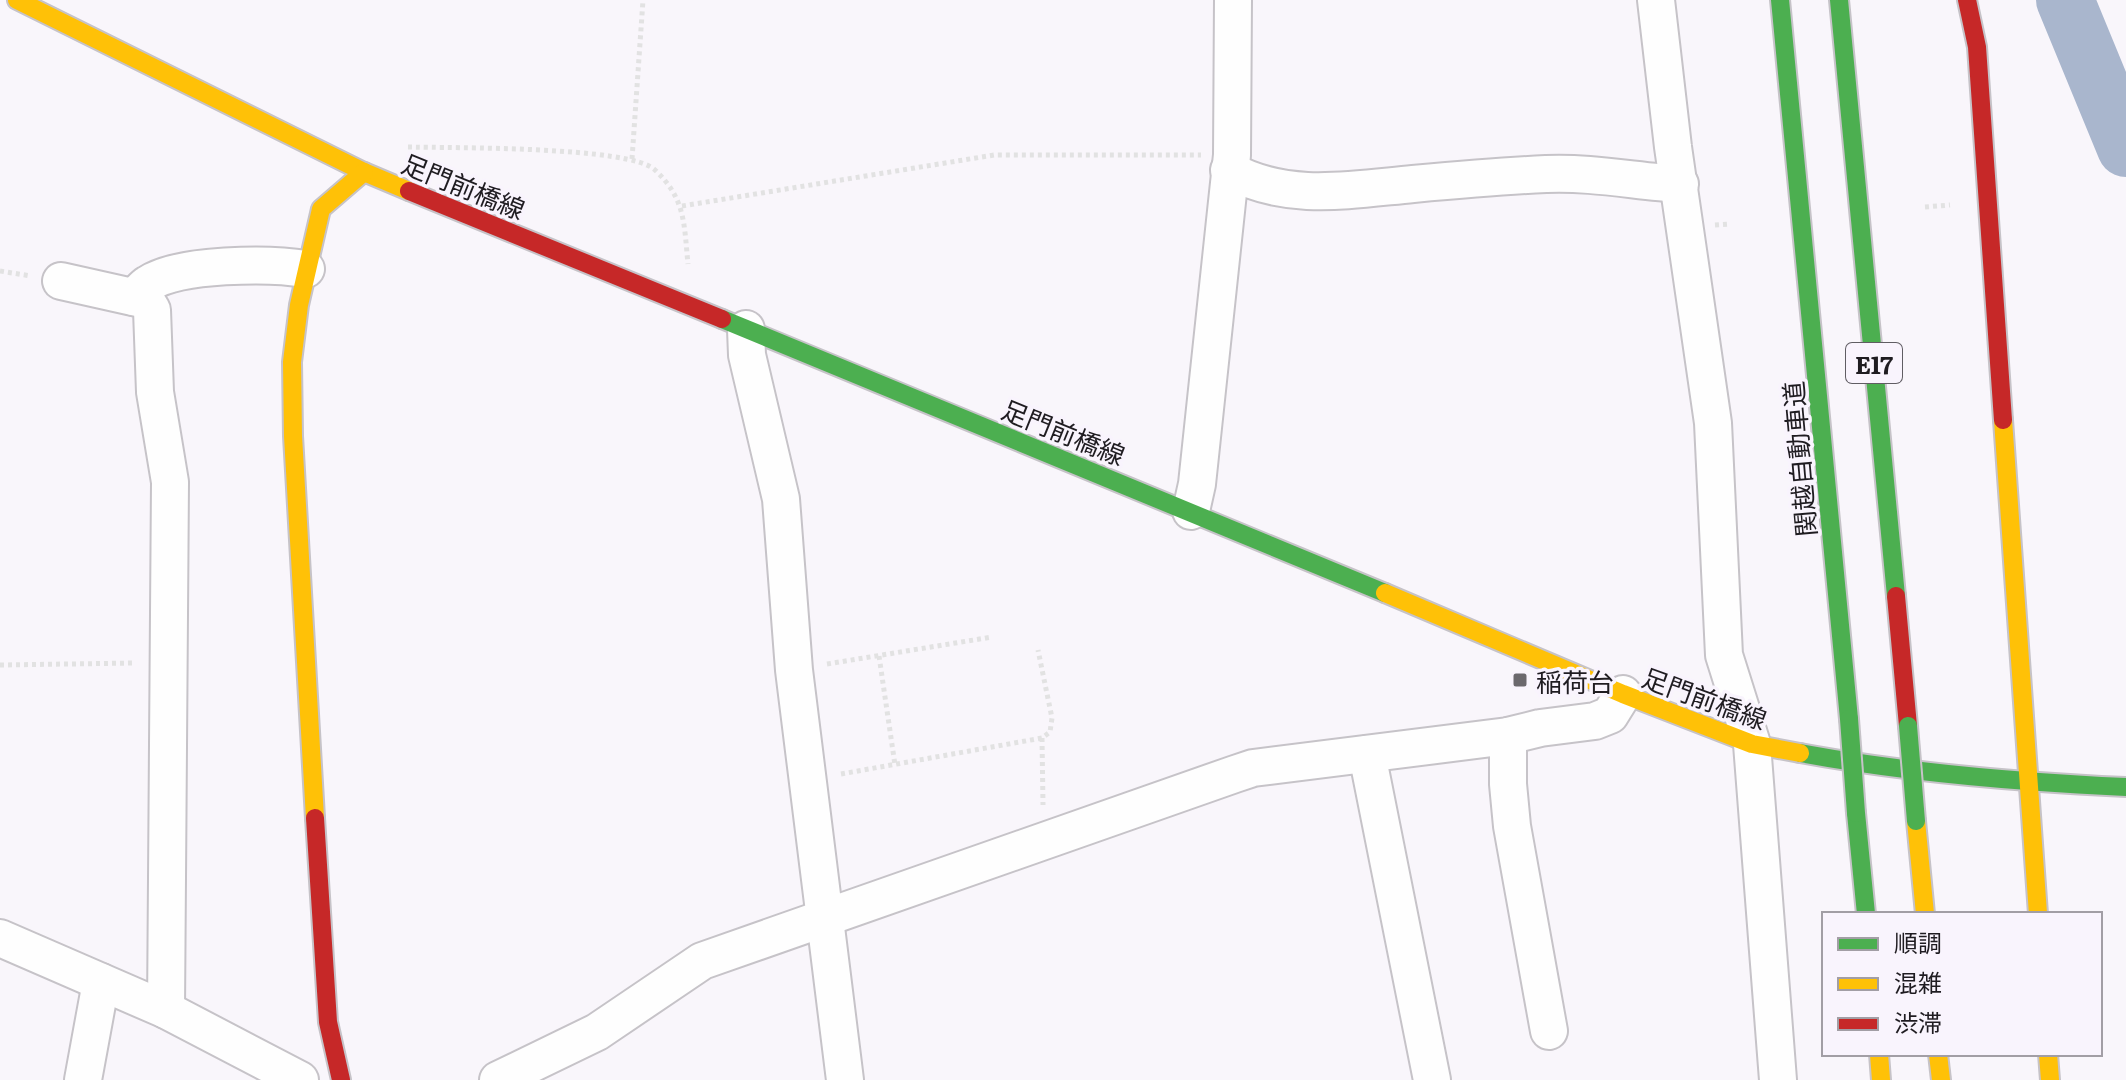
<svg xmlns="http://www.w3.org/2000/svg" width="2126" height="1080" font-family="Literata,'Noto Sans JP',serif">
	<rect width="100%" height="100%" fill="#f9f6fb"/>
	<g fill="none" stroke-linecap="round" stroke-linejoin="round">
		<path stroke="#a9b6cd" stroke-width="58" d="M2065,0L2126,148"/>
		<g stroke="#c6c3c8" stroke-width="40">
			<g id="street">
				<path d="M1656,0L1673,147L1713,423L1724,655L1752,744L1778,1080"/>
				<path d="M1229,170C1287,202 1349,190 1413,184C1457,180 1502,176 1546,174C1591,172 1635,181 1680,184"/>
				<path d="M61,281L146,300L152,310L155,392L170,482L166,1010"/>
				<path d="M134,297C139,293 143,287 148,284C179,263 270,263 306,269"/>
				<path d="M746,329L747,355L781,499L794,670L845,1080"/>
				<path d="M1191,511L1197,484L1232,155L1233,0"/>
				<path d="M1508,736V784L1512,826L1549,1031"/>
				<path d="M1367,754L1432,1080"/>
				<path d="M0,938L166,1010L300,1080"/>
				<path d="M83,1080L101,982"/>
				<path d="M498,1080L597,1032L702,961L1235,774L1253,768L1508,736L1540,728L1595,721L1610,715L1623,694"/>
			</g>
		</g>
		<g stroke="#c6c3c8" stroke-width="22">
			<g id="fast">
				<path d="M1780,0L1849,719"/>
				<path d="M1839,0L1896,596"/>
				<path d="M722,319L1385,593"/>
				<path d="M1800,753C1908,773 2017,782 2126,787"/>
				<path d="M1856,813L1866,914"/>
			</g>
		</g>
		<g stroke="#c6c3c8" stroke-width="22">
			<g id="slow">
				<path d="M17,0L364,172L409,191"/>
				<path d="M2003,420L2038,914"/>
				<path d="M1385,593L1623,694L1752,744L1800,753"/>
				<path d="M315,818L293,436L292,362L299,305L321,209L364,172"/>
				<path d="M1916,821L1925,914"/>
				<path d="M1879,1054L1881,1080"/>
				<path d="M1938,1054L1941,1080"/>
				<path d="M2048,1054L2050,1080"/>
			</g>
		</g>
		<g stroke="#c6c3c8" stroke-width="22">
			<g id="jam">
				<path d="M1967,0L1977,47L2003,420"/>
				<path d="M409,191L722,319"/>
				<path d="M1896,596L1908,726"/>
				<path d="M315,818L328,1022L341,1080"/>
			</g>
		</g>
		<g stroke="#e2e2e2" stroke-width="5" stroke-dasharray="4 4" stroke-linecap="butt">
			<path d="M408,147C450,148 630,146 655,170C686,199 684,225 688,264"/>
			<path d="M632,159L643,0"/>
			<path d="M682,206L994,155H1201"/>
			<path d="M1925,207L1950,205"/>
			<path d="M1715,225L1730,224"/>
			<path d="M0,271L31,276"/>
			<path d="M879,656L895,765"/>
			<path d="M827,664L992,637"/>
			<path d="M0,665L136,663"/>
			<path d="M1042,738L1043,805"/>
			<path d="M841,774L1042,738L1050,732L1052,718L1038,650"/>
		</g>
		<use href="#street" stroke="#fefefe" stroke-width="36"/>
		<use href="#fast" stroke="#4caf50" stroke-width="18"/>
		<use href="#slow" stroke="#ffc107" stroke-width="18"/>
		<use href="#jam" stroke="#c62828" stroke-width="18"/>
		<g stroke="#c6c3c8" stroke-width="22" stroke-linecap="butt">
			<g id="fast-bridge">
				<path d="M1849,719L1856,813"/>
				<path d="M1908,726L1916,821"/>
			</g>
		</g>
		<use href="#fast-bridge" stroke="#4caf50" stroke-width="18"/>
	</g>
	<rect fill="#6b686d" stroke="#f9f4fd" stroke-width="3" x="1512" y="672" width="16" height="16" rx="4"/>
	<g text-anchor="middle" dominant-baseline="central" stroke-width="7" stroke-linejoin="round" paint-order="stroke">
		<rect fill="#f9f4fd" stroke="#605d63" stroke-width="2" x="1846" y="343" width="56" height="40" rx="6"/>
		<g font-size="24" font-weight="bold" fill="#1f1c21">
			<text x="1874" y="363">E17</text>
		</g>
		<g font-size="26" fill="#1f1c21" stroke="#f9f4fd">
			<text transform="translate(464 185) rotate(22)">足門前橋線</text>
			<text transform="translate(1064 431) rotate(22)">足門前橋線</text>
			<text transform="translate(1798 459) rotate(-95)">関越自動車道</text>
			<text transform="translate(1705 697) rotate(20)">足門前橋線</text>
		</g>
		<g font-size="26" fill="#1f1c21" stroke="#f9f4fd" text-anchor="start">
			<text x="1536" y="680">稲荷台</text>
		</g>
	</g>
	<rect x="1822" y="912" width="280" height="144" fill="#f9f4fd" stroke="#a29ea5" stroke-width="2"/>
	<rect x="1838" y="938" width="40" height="12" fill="#4caf50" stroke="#a29ea5" stroke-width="2"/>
	<text x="1894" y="952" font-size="24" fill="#1f1c21">順調</text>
	<rect x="1838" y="978" width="40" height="12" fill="#ffc107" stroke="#a29ea5" stroke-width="2"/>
	<text x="1894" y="992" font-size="24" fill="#1f1c21">混雑</text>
	<rect x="1838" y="1018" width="40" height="12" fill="#c62828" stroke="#a29ea5" stroke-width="2"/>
	<text x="1894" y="1032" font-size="24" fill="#1f1c21">渋滞</text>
</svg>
